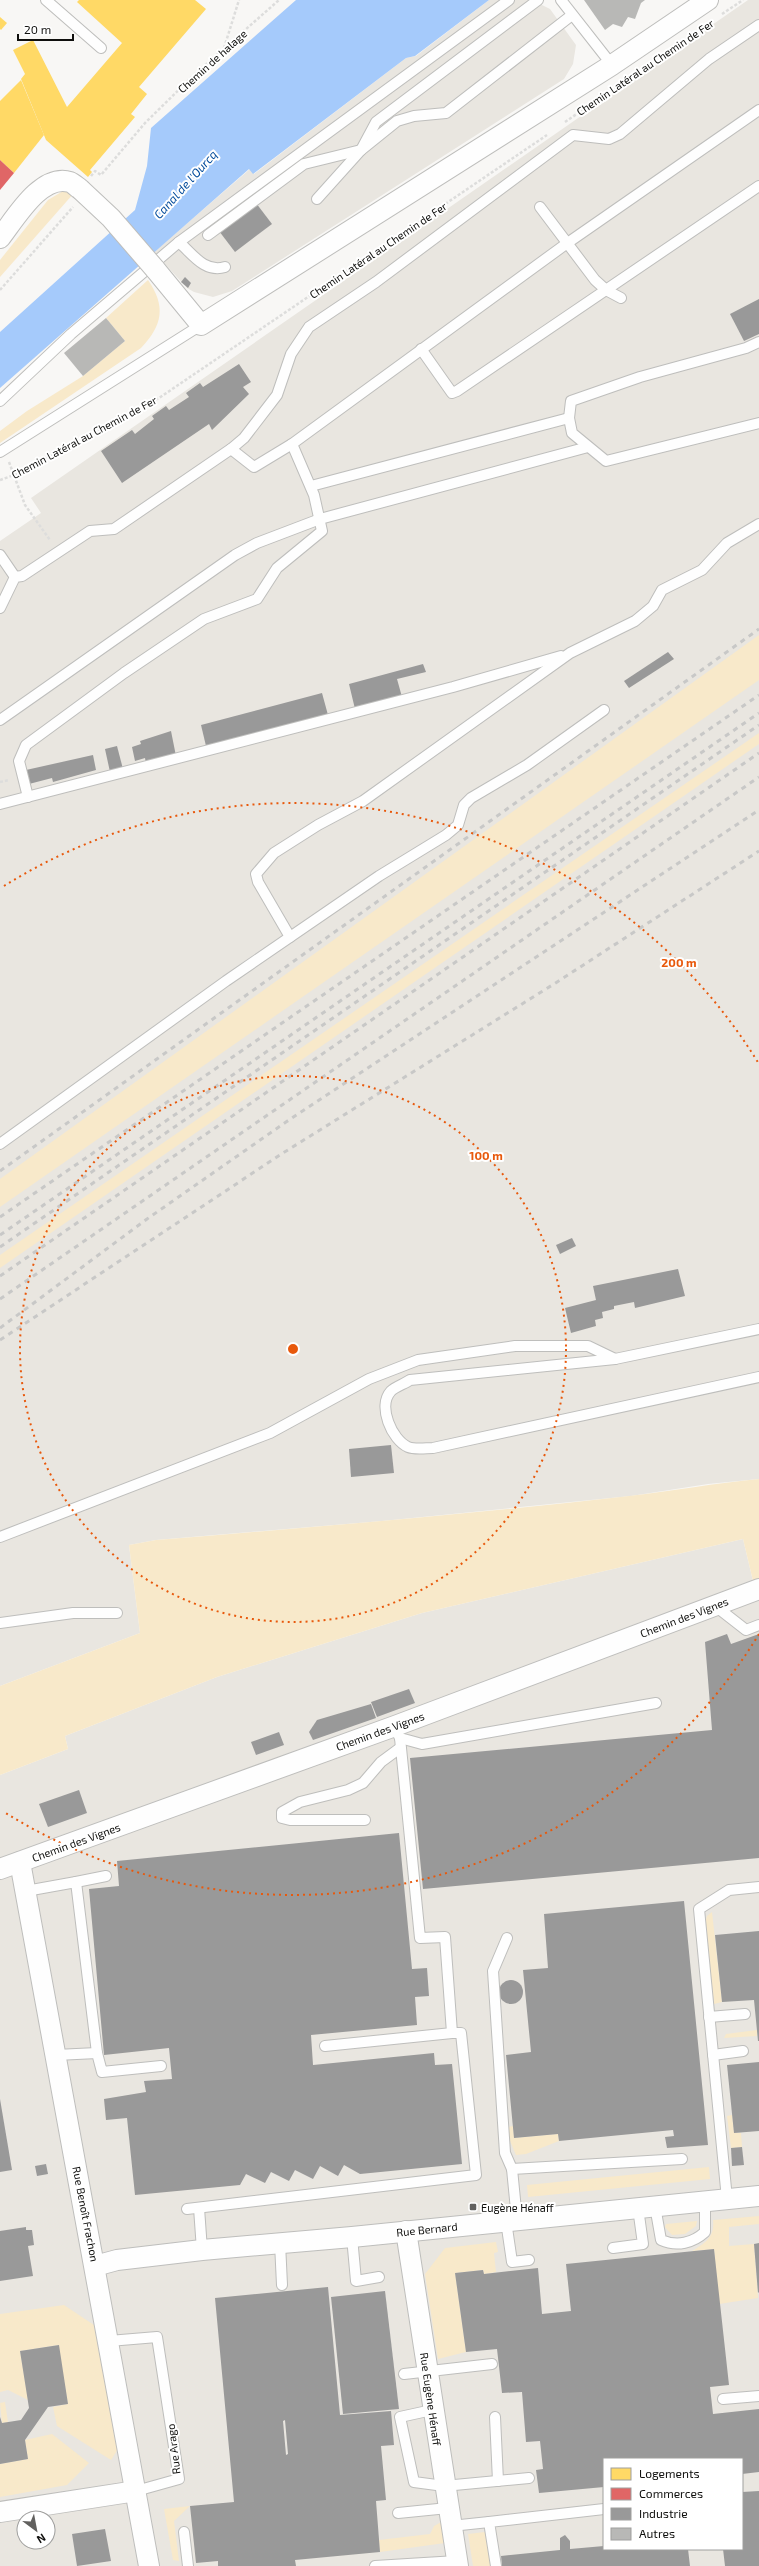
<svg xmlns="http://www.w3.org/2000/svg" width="759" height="2566" font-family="'Exo 2',sans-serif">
	<rect width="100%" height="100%" fill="#f8f7f5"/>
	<g fill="#e9e6e0" fill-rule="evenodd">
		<path d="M489,0H532L550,9L576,45L573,64L564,79L232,291L213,297L194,292L187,288L154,252L250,169L254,174L406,58L416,56Z"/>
		<path d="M748,0H759V1479L708,1484L631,1496L382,1521L156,1540L129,1545L140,1633L0,1686V541L41,513L31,498Z"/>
		<path d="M743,1539L753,1581L759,1579V2566H0V1775L68,1749L65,1736L217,1677L422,1613ZM604,2459H742V2549H604ZM24,2518H48V2542H24Z"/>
	</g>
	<g fill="#f8e9ca">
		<path d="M63,191L74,193L0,277V260L48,200Z"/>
		<path d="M148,280C166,306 163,325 141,348L0,443V431L27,411L83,376L125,341L106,318Z"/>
		<path d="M759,635V680L0,1207V1179Z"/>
		<path d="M759,733V744L0,1268V1255Z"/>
		<path d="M759,1479V1579L753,1581L743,1539L422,1613L217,1677L65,1736L68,1749L0,1775V1686L140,1633L129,1545L156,1540C314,1527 472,1514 629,1496C673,1491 715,1483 759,1479Z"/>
		<path d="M712,1912L722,2002L714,2004L705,1923L707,1916Z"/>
		<path d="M757,2030V2036L724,2038L726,2034Z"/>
		<path d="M732,2115L734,2133H741L742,2147L731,2148L727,2116Z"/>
		<path d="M513,2126L514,2138L558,2134L559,2141L526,2154L516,2155L510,2141L508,2127Z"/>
		<path d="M709,2167L710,2179L528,2197L527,2185Z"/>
		<path d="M759,2216V2224L729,2227V2246L754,2244L758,2298L719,2304L714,2249L692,2251C705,2243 715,2237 713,2220Z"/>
		<path d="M697,2221L696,2226L685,2234L672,2235L665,2227L666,2224Z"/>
		<path d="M496,2242L498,2252L494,2253L496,2272L484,2274L483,2270L455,2273L466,2352L438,2359L425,2274L445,2248Z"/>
		<path d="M64,2305L94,2325L118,2449L111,2460L57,2426L53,2407L68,2404L58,2345L20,2351L28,2400L8,2390L0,2392V2314Z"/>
		<path d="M5,2402L8,2422L2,2423L0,2403Z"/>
		<path d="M52,2434L89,2463L67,2485L0,2497V2464L28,2459L25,2440Z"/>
		<path d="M190,2506L174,2521L179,2561L173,2560L164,2509Z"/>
		<path d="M443,2521L445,2543L380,2552L379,2540L430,2534L434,2526Z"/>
		<path d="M485,2532L491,2566H473L468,2534Z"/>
	</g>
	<path fill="#a5cafb" d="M296,0H489L415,56L406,58L253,174L249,169L0,388V332L135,210L147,166L151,128Z"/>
	<g fill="#ffd966">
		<path d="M79,0H195L206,9L139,87L147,94L131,114L135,117L90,170L92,172L88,177L46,140L21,79L25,74L13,50L33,40L67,107L122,43L77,2Z"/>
		<path d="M0,17L7,23L1,30L0,29Z"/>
		<path d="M21,80L44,135L14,173L0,160V101Z"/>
	</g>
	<path fill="#e06666" d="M0,160L14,173L0,190Z"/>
	<g fill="#999" fill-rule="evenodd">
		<path d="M256,203L272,224L235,252L219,231Z"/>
		<path d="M185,277L191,283L188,288L181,282Z"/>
		<path d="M759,299V334L744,341L730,314Z"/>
		<path d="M239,364L251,382L243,387L249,394L212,430L209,424L122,483L101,451L132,430L135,434L154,419L152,416L166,406L169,410L189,397L186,393L200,383L203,387Z"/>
		<path d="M668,652L674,659L629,688L624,681Z"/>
		<path d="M423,664L426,672L397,679L402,697L355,709L349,684Z"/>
		<path d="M322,693L328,715L206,746L201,725Z"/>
		<path d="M171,731L176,756L146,764L145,758L135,761L132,747L141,744L140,741Z"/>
		<path d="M117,746L123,769L110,772L105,749Z"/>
		<path d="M93,755L96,770L53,782L52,778L29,784L26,770Z"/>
		<path d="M572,1238L576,1246L560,1254L556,1245Z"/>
		<path d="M678,1269L685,1296L635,1308L634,1302L614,1306V1309L602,1312L603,1318L595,1320L596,1326L571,1333L565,1308L596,1300L593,1286Z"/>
		<path d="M391,1445L394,1473L351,1477L349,1449Z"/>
		<path d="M727,1634L731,1644L759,1634V1858L423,1889L410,1758L712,1730L705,1642Z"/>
		<path d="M409,1689L415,1703L377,1717L371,1702Z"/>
		<path d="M371,1704L376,1718L313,1740L309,1732L317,1720Z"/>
		<path d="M279,1732L284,1745L256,1755L251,1742Z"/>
		<path d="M79,1790L87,1813L48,1827L39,1804Z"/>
		<path d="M399,1833L412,1969L427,1968L429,1996L415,1997L417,2025L311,2035L313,2065L434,2053L435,2065L452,2064L462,2164L360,2174L344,2165L338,2176L320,2166L313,2179L295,2170L289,2181L271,2172L265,2183L246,2174L240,2185L135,2195L127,2118L106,2120L104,2099L146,2092L144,2081L172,2079L169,2048L104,2055L89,1889L119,1886L117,1861Z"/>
		<path d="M684,1901L708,2145L667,2148L665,2137L674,2136L673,2130L559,2141L558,2134L514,2138L506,2055L531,2052L523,1970L548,1968L544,1914Z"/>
		<path d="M759,1931V2041H758L754,2000L722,2002L715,1935Z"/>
		<circle cx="511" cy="1992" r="12"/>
		<path d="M759,2062V2131L734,2133L727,2065Z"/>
		<path d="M0,2099L12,2170L0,2172Z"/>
		<path d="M742,2147L744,2165L732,2166L731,2148Z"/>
		<path d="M46,2164L48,2174L37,2176L35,2166Z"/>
		<path d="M26,2227V2230H32L34,2245L28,2246L33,2276L0,2281V2231Z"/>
		<path d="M759,2243V2292L758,2293L754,2244Z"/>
		<path d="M714,2249L729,2385L710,2387L713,2414L759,2409V2472L742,2474V2459H604V2487L539,2493L536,2470L543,2469L540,2441L526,2442L522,2392L502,2393L497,2349L466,2352L455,2273L483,2270L484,2274L538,2268L542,2314L571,2311L566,2264Z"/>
		<path d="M328,2287L340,2415L391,2411L394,2445L381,2446L386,2500L376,2501L380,2552L295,2560L296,2566H218V2561L196,2563L190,2506L234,2502L215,2298ZM285,2420L288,2454L286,2455L283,2421Z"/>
		<path d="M385,2291L399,2409L343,2414L331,2297Z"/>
		<path d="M59,2345L68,2404L48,2407L25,2440L28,2459L0,2464V2417L2,2423L21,2420L29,2408L20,2351Z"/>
		<path d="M759,2491V2566H725L723,2549H742V2492Z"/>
		<path d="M105,2529L111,2561L77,2566L72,2534Z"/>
		<path d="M565,2535L570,2541V2549L604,2546V2549H688L690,2566H502L501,2556L560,2550V2538Z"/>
	</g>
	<g fill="#b8b8b6">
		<path d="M584,0H645L641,3L635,19L628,17L622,27L613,24L605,30Z"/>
		<path d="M106,318L125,341L83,376L64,353Z"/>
	</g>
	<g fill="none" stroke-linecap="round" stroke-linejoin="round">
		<g stroke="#bebebc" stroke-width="12">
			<g id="service">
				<path d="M46,0L101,48"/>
				<path d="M561,0L612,65"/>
				<path d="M317,199L361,150L376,122L538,0"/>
				<path d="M540,207L595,280L606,290L621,298"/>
				<path d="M208,235L304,164L361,150L397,121L414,116L446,113L572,15"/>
				<path d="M179,242C193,255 205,273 225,267"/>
				<path d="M421,349L452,393L457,391L759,186"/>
				<path d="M0,401L71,334L179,242L509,0"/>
				<path d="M569,418L571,401L640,377L746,348L759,342"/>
				<path d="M231,449L254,467L292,444L566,244L759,110"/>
				<path d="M0,452L201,325"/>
				<path d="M311,486L569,418L572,433L606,461L759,423"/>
				<path d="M0,555L15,577"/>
				<path d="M0,608L15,577L22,576L90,531L114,529L231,449L244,438L277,395L291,354L309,327L376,282L573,135L609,139L620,134L709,59L759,25"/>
				<path d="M0,720L235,555L257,543L320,519L588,447"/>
				<path d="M28,797L19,761L26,745L124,673L204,619L257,599L277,568L322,531L314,495L292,444"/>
				<path d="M0,804L453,687L561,656"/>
				<path d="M290,937L258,882L256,874L274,853L318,825L363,801L570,653L635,621L653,606L662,590L702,570L727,543L759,524"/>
				<path d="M0,1144L226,981L379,876L446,835L458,825L464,805L471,798L527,765L604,710"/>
				<path d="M759,1329L615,1359L410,1380C404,1384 395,1387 391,1391C377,1406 392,1440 408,1447C415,1450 426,1448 433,1448L759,1377"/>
				<path d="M0,1537L270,1433L369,1379L418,1360L515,1346H588L615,1359"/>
				<path d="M714,1605L746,1630L759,1625"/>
				<path d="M0,1623L73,1613H117"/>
				<path d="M398,1734L400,1738L422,1744L656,1703"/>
				<path d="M365,1820H290L282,1818V1812L300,1802L348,1790L363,1783L381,1762L400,1748"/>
				<path d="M76,1882L106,1876"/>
				<path d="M26,1891L76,1882L97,2053"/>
				<path d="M507,1938L493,1971L505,2153L512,2169"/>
				<path d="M709,2017L745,2014"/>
				<path d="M325,2046L452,2033L445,1937L420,1938L400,1738"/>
				<path d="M56,2055L97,2053L102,2072L161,2066"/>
				<path d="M713,2055L743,2051"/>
				<path d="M727,2199L699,1909L729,1890L759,1887"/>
				<path d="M655,2206L661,2240C677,2247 693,2243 705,2232V2201"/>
				<path d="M199,2208L202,2250"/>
				<path d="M187,2209L476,2175L461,2033H452"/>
				<path d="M517,2220L512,2169L682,2159"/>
				<path d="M506,2221L512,2262L529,2260"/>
				<path d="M352,2237L356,2281L379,2277"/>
				<path d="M280,2243L282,2285"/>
				<path d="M613,2248L643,2244L638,2208"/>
				<path d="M109,2341L157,2337L179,2479L136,2491"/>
				<path d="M404,2374L492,2364"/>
				<path d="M723,2399L759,2396"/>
				<path d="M432,2410L400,2417L414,2482L444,2486L529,2478"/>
				<path d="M495,2417L498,2481"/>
				<path d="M398,2513L448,2508"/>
				<path d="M451,2526L489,2522"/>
				<path d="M184,2532L188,2566"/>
				<path d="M375,2566L457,2561"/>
				<path d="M496,2566L489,2522L604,2509"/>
			</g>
		</g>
		<g stroke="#bebebc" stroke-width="22">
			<g id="minor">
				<path d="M0,238C15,219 41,173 70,182C73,183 77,187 80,189"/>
				<path d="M155,269L201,325L612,65L708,0"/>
				<path d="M20,1862L149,2566"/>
				<path d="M0,1869L395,1726L759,1589"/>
				<path d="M406,2231L458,2566"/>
				<path d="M95,2266L117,2260L202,2250L352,2237L759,2196"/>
				<path d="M0,2512L136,2491"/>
			</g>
		</g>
		<g stroke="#dddddc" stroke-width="2.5" stroke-dasharray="3 2" stroke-linecap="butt">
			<path d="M722,14L743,0"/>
			<path d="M224,48L239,0"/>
			<path d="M565,122L619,85"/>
			<path d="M91,176L95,171L101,175L145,123L194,75L279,0"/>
			<path d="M0,290L73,207"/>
			<path d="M9,462L25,505L50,540"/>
			<path d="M0,480L14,475L159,398L547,135"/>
			<path d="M0,782L9,780"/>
		</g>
		<use href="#service" stroke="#fefefe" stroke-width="10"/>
		<use href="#minor" stroke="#fefefe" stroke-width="20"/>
		<g stroke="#c8c8c7" stroke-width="3" stroke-dasharray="5 5" stroke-linecap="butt">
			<path d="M0,1171L759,629"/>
			<path d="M0,1217L759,695"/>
			<path d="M0,1235L759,713"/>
			<path d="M0,1247L759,725"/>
			<path d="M0,1276L759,753"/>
			<path d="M0,1299L759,777"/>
			<path d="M0,1328L147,1219L286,1122L759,810"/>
			<path d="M0,1340L283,1153L554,984L759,851"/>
		</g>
		<g stroke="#bebebc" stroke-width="22" stroke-linecap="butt">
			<path id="minor-bridge" d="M80,189L111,218L155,269"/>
		</g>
		<use href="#minor-bridge" stroke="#fefefe" stroke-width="20"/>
	</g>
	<g fill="none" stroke="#e8590c" stroke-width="2" stroke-dasharray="2 4">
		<circle cx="293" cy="1349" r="273"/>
		<path d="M759 1634A546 546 0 0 1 4 1812M4 886A546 546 0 0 1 759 1064"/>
	</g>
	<rect fill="#61605e" stroke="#fff" stroke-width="1.5" x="469" y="2203" width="8" height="8" rx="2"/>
	<g text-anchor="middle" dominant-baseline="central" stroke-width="4" stroke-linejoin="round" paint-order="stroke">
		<g font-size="11" fill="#0f0f0d" stroke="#fff">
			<text transform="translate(212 61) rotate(-42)">Chemin de halage</text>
			<text transform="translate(645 67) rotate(-34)">Chemin Latéral au Chemin de Fer</text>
			<text transform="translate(378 250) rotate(-34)">Chemin Latéral au Chemin de Fer</text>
			<text transform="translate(84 437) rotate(-28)">Chemin Latéral au Chemin de Fer</text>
			<text transform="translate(684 1617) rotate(-21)">Chemin des Vignes</text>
			<text transform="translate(380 1731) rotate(-20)">Chemin des Vignes</text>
			<text transform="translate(76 1842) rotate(-20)">Chemin des Vignes</text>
			<text transform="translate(86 2214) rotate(79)">Rue Benoît Frachon</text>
			<text transform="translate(427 2229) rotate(-6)">Rue Bernard</text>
			<text transform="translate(431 2399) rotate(82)">Rue Eugène Hénaff</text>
			<text transform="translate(173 2449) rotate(-97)">Rue Arago</text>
		</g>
		<g font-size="11" fill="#0f0f0d" stroke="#fff" text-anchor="start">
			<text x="481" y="2207">Eugène Hénaff</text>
		</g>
		<g font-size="12" font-style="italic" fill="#014a9b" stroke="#fff">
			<text transform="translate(185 184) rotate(-48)">Canal de l'Ourcq</text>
		</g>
	</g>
	<circle cx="293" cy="1349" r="6" fill="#e8590c" stroke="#fff" stroke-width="2"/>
	<g font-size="12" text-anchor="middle" font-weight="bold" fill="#e8590c" stroke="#fff" stroke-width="4" stroke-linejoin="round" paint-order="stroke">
		<text x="679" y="967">200 m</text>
		<text x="486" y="1160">100 m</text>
	</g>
	<rect x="603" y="2458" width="140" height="92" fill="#ffffff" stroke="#9f9f9e"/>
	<rect x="611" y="2468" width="20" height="12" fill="#ffd966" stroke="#9f9f9e"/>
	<text x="639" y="2478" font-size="12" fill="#0f0f0d">Logements</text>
	<rect x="611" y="2488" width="20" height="12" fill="#e06666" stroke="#9f9f9e"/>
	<text x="639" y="2498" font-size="12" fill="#0f0f0d">Commerces</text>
	<rect x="611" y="2508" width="20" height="12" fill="#999999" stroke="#9f9f9e"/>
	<text x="639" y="2518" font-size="12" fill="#0f0f0d">Industrie</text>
	<rect x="611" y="2528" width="20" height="12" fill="#b8b8b6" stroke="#9f9f9e"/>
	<text x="639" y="2538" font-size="12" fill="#0f0f0d">Autres</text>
	<g transform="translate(36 2530) rotate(148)"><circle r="19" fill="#ffffff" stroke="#9f9f9e"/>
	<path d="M0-3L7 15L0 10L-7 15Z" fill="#61605e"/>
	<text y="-6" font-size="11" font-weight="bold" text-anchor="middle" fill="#0f0f0d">N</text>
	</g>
	<path d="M18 34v6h55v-6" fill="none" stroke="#0f0f0d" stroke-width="2"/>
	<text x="24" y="34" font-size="12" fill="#0f0f0d" stroke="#ffffff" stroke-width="3" paint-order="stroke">20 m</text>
</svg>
